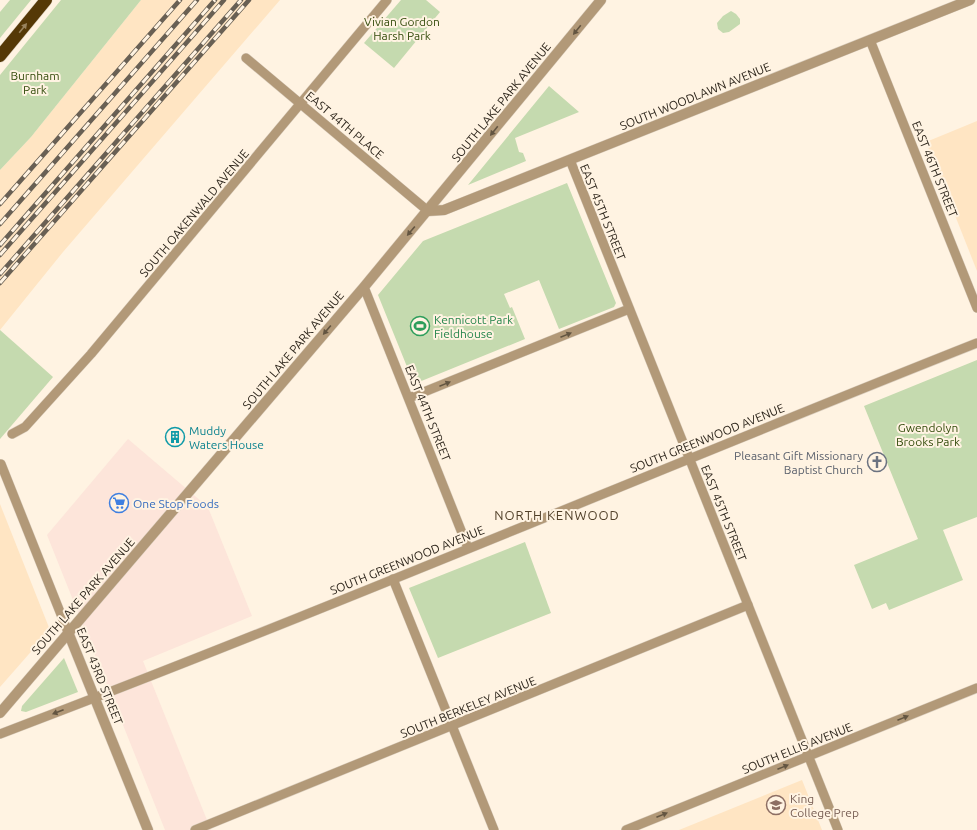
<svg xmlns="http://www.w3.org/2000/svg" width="977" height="830" font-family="Ubuntu,sans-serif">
	<rect width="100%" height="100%" fill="#fff3e2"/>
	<path fill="#fde5da" d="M128,439L202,502L205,500L252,616L143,661L211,830H165L47,535Z"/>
	<g fill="#ffe5c3">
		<path d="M141,0H280L63,252L0,330V170L31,137Z"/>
		<path d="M977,121V271L926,142Z"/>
		<path d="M0,504L50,630L0,687Z"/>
		<path d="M802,780L822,830H679Z"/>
	</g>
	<g fill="#c5daaf">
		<path d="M10,0H31L0,38V12Z"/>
		<path d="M61,0H141L31,137L0,170V75Z"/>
		<path d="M401,0H426L440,12L394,68L364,43Z"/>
		<path d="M731,11L736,14L740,19V24L729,32L723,33L718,29L717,23L723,16Z"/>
		<path d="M549,86L579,112L515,138L519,152L523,153L526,161L468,185Z"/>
		<path d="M567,183L616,303L614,307L559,329L539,280L504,294L510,308L512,307L525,339L414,384L378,295L423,241Z"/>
		<path d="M0,330L53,377L0,439Z"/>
		<path d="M977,360V517L943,530L963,580L889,610L886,603L872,609L854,565L918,539L864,406Z"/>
		<path d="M525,542L551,613L438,658L409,588Z"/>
		<path d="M64,658L78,692L26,712L21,711L22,706Z"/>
	</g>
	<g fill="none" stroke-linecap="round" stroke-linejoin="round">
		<g stroke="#dacebf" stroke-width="10">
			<g id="minor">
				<path d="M870,40L977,308"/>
				<path d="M246,58L428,211"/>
				<path d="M570,160L838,830"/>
				<path d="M364,287L468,548"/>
				<path d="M409,398L629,309"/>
				<path d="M12,434L25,427L91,354L387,0"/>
				<path d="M1,464L68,632"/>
				<path d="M393,579L494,830"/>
				<path d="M0,734C328,610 651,472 977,343"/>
				<path d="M195,830L748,605"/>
				<path d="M626,830L977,688"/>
			</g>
		</g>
		<g stroke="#dacebf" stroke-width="11">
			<g id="tertiary">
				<path d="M428,211L444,210L970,0"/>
				<path d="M68,632L148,830"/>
				<path d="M0,713L364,287L601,0"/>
			</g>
		</g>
		<g stroke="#dacebf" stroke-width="13">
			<path id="motorway" d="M0,56L46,0"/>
		</g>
		<use href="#minor" stroke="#b29978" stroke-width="9"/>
		<use href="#tertiary" stroke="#b29978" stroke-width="10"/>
		<use href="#motorway" stroke="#553806" stroke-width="12"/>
		<g stroke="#696054" stroke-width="4.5">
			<g id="rail">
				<path d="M0,204L180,0"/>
				<path d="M0,224L197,0"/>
				<path d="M0,245L215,0"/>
				<path d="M0,255L224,0"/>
				<path d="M0,274L241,0"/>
				<path d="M0,283L249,0"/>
			</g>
		</g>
		<use href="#rail" stroke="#fff3e2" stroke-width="3" stroke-dasharray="9" stroke-linecap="butt"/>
	</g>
	<defs><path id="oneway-solid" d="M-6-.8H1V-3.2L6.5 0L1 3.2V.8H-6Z"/></defs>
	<use fill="#99835e" href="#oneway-solid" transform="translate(23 28) rotate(-51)"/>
	<g fill="#635541">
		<use href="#oneway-solid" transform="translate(577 30) rotate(129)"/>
		<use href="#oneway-solid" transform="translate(494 131) rotate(129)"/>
		<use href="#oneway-solid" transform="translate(411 231) rotate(130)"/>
		<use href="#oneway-solid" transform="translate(327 330) rotate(130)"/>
		<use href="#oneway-solid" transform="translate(566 335) rotate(-22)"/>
		<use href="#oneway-solid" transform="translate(445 384) rotate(-22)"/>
		<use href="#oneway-solid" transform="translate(58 712) rotate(159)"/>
		<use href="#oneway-solid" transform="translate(903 718) rotate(-22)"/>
		<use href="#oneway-solid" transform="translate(783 767) rotate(-22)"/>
		<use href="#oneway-solid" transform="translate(662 815) rotate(-22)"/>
	</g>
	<defs>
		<g id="stadium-ring" transform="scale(1)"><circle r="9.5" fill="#fff3e2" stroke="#2e9e5b" stroke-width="1.5"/><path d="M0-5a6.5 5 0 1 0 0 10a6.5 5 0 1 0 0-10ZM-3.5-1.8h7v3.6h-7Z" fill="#2e9e5b"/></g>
		<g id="building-ring" transform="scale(1)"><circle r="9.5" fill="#fff3e2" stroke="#0f9aa8" stroke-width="1.5"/><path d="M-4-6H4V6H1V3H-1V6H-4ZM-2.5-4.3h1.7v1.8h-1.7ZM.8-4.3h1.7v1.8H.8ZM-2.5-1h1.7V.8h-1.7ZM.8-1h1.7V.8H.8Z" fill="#0f9aa8"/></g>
		<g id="church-ring" transform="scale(1)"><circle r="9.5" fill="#fff3e2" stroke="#6b7280" stroke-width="1.5"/><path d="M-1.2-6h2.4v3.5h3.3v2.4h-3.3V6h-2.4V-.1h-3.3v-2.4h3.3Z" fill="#6b7280"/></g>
		<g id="supermarket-ring" transform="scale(1)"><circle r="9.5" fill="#fff3e2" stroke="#3f7fe0" stroke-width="1.5"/><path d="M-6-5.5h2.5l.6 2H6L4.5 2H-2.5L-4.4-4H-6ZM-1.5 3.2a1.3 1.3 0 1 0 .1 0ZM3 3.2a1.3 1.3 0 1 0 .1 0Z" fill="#3f7fe0"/></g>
		<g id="school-ring" transform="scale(1)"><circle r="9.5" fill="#fff3e2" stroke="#8d6e63" stroke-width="1.5"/><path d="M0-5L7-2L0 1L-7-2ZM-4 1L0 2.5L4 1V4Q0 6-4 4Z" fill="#8d6e63"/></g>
	</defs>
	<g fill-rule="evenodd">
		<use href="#stadium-ring" x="420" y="326"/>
		<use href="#building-ring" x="175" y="437"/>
		<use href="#church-ring" x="877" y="462"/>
		<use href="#supermarket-ring" x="119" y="503"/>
		<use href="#school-ring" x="776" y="805"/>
	</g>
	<g text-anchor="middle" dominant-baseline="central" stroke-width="4" stroke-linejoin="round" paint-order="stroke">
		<g font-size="12" fill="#344c0c" stroke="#fff3e2">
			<text x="402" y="21">Vivian Gordon<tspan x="402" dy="14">Harsh Park</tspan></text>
			<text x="35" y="75">Burnham<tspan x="35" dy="14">Park</tspan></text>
			<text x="928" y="427">Gwendolyn<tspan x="928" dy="14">Brooks Park</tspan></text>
		</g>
		<g font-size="12" fill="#2f271d" stroke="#fff3e2">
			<text transform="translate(695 96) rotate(-22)">SOUTH WOODLAWN AVENUE</text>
			<text transform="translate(501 102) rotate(-51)">SOUTH LAKE PARK AVENUE</text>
			<text transform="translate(345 125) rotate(40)">EAST 44TH PLACE</text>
			<text transform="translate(935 169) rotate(68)">EAST 46TH STREET</text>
			<text transform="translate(603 212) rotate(68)">EAST 45TH STREET</text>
			<text transform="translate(194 213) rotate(-50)">SOUTH OAKENWALD AVENUE</text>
			<text transform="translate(293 350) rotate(-50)">SOUTH LAKE PARK AVENUE</text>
			<text transform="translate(428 413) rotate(68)">EAST 44TH STREET</text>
			<text transform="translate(707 438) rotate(-22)">SOUTH GREENWOOD AVENUE</text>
			<text transform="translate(724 513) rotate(68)">EAST 45TH STREET</text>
			<text transform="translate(407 560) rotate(-22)">SOUTH GREENWOOD AVENUE</text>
			<text transform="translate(83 596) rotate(-49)">SOUTH LAKE PARK AVENUE</text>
			<text transform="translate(100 676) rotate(68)">EAST 43RD STREET</text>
			<text transform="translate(468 707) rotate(-22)">SOUTH BERKELEY AVENUE</text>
			<text transform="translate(797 748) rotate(-22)">SOUTH ELLIS AVENUE</text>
		</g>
		<g font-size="12" fill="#27864d" stroke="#fff3e2" text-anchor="start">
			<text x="434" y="319">Kennicott Park<tspan x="434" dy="14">Fieldhouse</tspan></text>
		</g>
		<g font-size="12" fill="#0d838f" stroke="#fff3e2" text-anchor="start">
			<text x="189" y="430">Muddy<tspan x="189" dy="14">Waters House</tspan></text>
		</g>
		<g font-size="12" fill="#5b616d" stroke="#fff3e2" text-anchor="end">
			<text x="863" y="455">Pleasant Gift Missionary<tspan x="863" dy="14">Baptist Church</tspan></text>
		</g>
		<g font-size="12" fill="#366cbe" stroke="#fff3e2" text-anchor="start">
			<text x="133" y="503">One Stop Foods</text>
		</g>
		<g font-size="12" fill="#785e54" stroke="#fff3e2" text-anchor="start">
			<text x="790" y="798">King<tspan x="790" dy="14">College Prep</tspan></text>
		</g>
		<g font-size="13" letter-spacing="1" fill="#503f28" stroke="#fff3e2">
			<text x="557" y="515">NORTH KENWOOD</text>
		</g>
	</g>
</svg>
